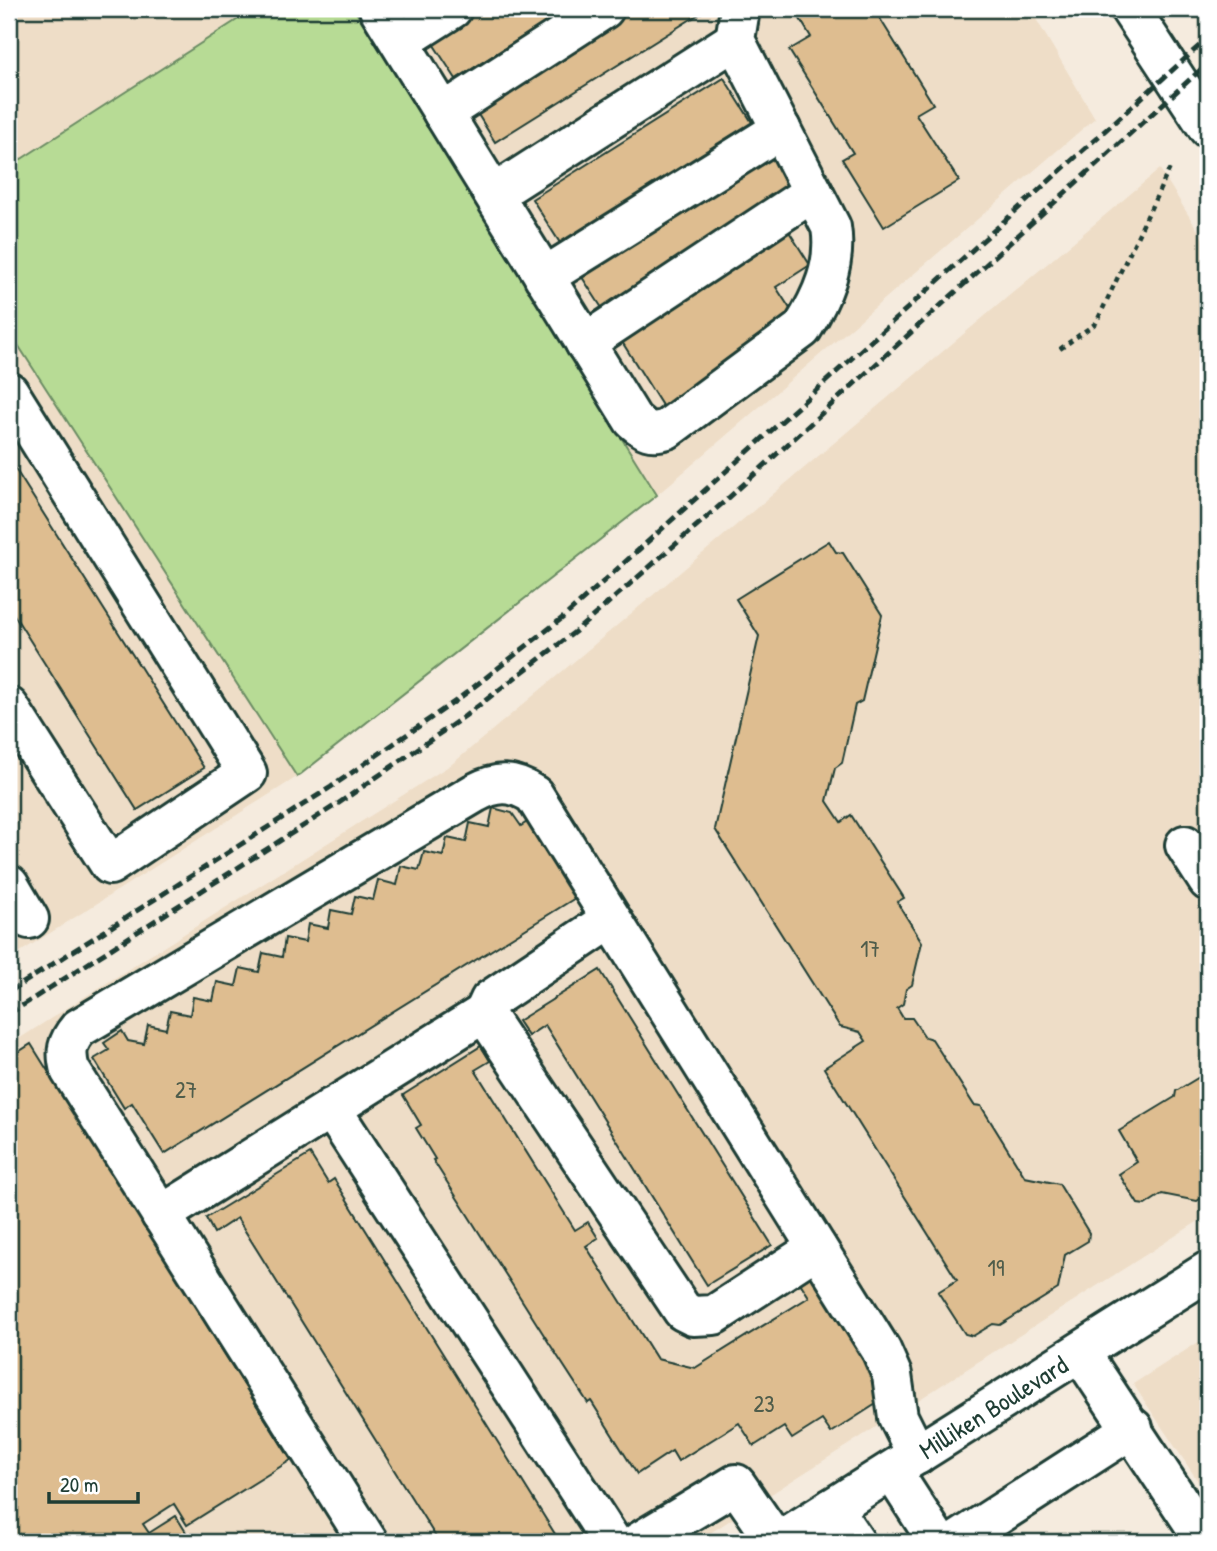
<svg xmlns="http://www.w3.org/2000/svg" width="1217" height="1551" font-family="'Patrick Hand',sans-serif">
	<rect width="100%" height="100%" fill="#f5ebde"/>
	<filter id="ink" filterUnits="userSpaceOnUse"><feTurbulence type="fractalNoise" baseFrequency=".0143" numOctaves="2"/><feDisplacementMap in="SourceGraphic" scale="14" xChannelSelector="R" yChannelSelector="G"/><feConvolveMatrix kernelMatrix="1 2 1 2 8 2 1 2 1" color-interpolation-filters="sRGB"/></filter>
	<g filter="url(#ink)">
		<g fill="#eeddc7">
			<path d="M9,9H254L9,167Z"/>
			<path d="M354,9H1030L1095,118L657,495Z"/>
			<path d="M1160,169L1208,247V1215L696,1542H9V1045L452,764Z"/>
			<path d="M9,331L297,777L9,959Z"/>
			<path d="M1208,1336V1496L1133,1384Z"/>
		</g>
		<path fill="#b7db95" stroke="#6b8c64" stroke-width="2" d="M254,9H354L657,495L297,777L9,331V167Z"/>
		<g fill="#debd90" stroke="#1f3d34" stroke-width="2">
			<path d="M478,9H567L456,79L430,39Z"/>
			<path d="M630,9H707L495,142L474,108Z"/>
			<path d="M794,9H874L933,104L916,114L959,181L884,227L842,159L853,153L789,50L811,37Z"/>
			<path d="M724,78L753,124L562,246L532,199Z"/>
			<path d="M772,153L794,188L602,308L580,274Z"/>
			<path d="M788,230L810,265L776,287L798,321L663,407L619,337Z"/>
			<path d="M9,459L204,768L137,810L9,607Z"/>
			<path d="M829,541L836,552L843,553L882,615L862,701L855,705L842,763L835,768L827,801L841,822L851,815L904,898L897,902L922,942L912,985L906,989L903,1004L897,1008L903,1018H912L925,1037L932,1039L974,1105L981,1106L1025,1177L1059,1184L1089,1233L1088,1241L1065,1255L1058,1289L1000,1325L993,1324L973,1336L965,1334L938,1292L957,1280L824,1068L866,1041L860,1032L840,1027L715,829L759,636L736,599Z"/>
			<path d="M493,808L512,813L521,826L532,819L580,895L164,1154L132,1103L124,1108L94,1059L109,1050L104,1043L122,1031L128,1041L144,1044L148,1025L166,1029L170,1011L190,1015L193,997L213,1001L217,982L236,986L240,968L259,972L263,953L282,957L285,938L305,942L308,924L328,928L331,910L351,914L355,896L373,900L378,880L397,885L401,866L419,870L424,852L443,856L447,838L466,842L470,823L489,827Z"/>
			<path d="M600,970L772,1245L707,1285L545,1025L528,1036L518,1021Z"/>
			<path d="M31,1044L291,1460L187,1525L174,1504L143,1524L149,1533L176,1516L192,1542H9V1058Z"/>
			<path d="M481,1046L490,1061L475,1070L575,1230L588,1222L598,1238L586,1246L657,1359L695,1368L809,1297L797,1278L813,1268L873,1363L876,1404L831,1433L822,1420L792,1439L784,1427L754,1446L739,1423L678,1461L672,1451L637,1474L591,1401L588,1403L549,1343L433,1160L435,1159L416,1128L421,1125L403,1095Z"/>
			<path d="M1206,1073L1208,1194L1197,1201L1162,1194L1145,1205L1138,1204L1119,1174L1137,1162L1119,1131L1175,1097L1176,1091Z"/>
			<path d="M310,1154L328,1183L334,1179L560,1542H439L237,1218L214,1233L206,1218Z"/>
		</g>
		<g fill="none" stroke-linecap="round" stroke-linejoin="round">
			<g stroke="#1f3d34" stroke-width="44">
				<g id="minor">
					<path d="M379,9L633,420C645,431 651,434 667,429L802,329C822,297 837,264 831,227L735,40L740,9"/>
					<path d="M400,42L452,9"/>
					<path d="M443,113L604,9"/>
					<path d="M494,194L735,40"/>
					<path d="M544,277L781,129"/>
					<path d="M585,343L813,192"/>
					<path d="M9,392L247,773L110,865L9,707"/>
					<path d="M1185,845L1208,881"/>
					<path d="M9,885L29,919"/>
					<path d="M611,919L490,1000L484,1013L683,1311L693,1316L714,1315L817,1248"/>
					<path d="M331,1108L612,1542"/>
					<path d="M161,1215L484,1013"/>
					<path d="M1080,1352L1206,1542"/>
					<path d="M892,1471L938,1542"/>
					<path d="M832,1508L855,1542"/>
					<path d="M368,1542L70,1070C65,1052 67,1042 79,1028L475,793C497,781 513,781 534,795L881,1350L892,1375L898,1417L917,1455"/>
					<path d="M639,1542L736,1484L776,1542"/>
					<path id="s1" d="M778,1542L1208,1271"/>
					<path d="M956,1542L1133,1428"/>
				</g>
			</g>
			<g stroke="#1f3d34" stroke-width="44">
				<path id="major" d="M1130,9L1208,128"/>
			</g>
			<path stroke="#1f3d34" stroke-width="4.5" stroke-dasharray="5 5" stroke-linecap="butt" d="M1060,349L1096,323L1170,168"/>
			<use href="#minor" stroke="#fff" stroke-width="38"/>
			<use href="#major" stroke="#fff" stroke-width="38"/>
			<g stroke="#1f3d34" stroke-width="5" stroke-dasharray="10 5" stroke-linecap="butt">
				<path d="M9,992L331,787L457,700L565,616L1208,38"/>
				<path d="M9,1014L339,803L465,716L576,631L724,502L1208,63"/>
			</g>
		</g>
	</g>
	<g text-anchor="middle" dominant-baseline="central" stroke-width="6" stroke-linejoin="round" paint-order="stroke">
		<g font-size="23" fill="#4f5d4b">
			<text x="870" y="948">17</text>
			<text x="186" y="1089">27</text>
			<text x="996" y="1267">19</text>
			<text x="764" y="1403">23</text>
		</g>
		<g font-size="26" fill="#1f3d34" stroke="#fff">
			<text stroke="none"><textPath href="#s1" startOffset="254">Milliken Boulevard</textPath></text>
		</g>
	</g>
	<rect width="1217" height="1551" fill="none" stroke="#fff" stroke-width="35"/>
	<rect x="18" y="18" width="1182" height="1516" fill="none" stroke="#1f3d34" stroke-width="2.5" filter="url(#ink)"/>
	<path d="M49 1492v10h89v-10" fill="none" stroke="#1f3d34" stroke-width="3.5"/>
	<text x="60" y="1492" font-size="21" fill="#1f3d34" stroke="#ffffff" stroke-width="5" paint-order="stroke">20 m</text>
</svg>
